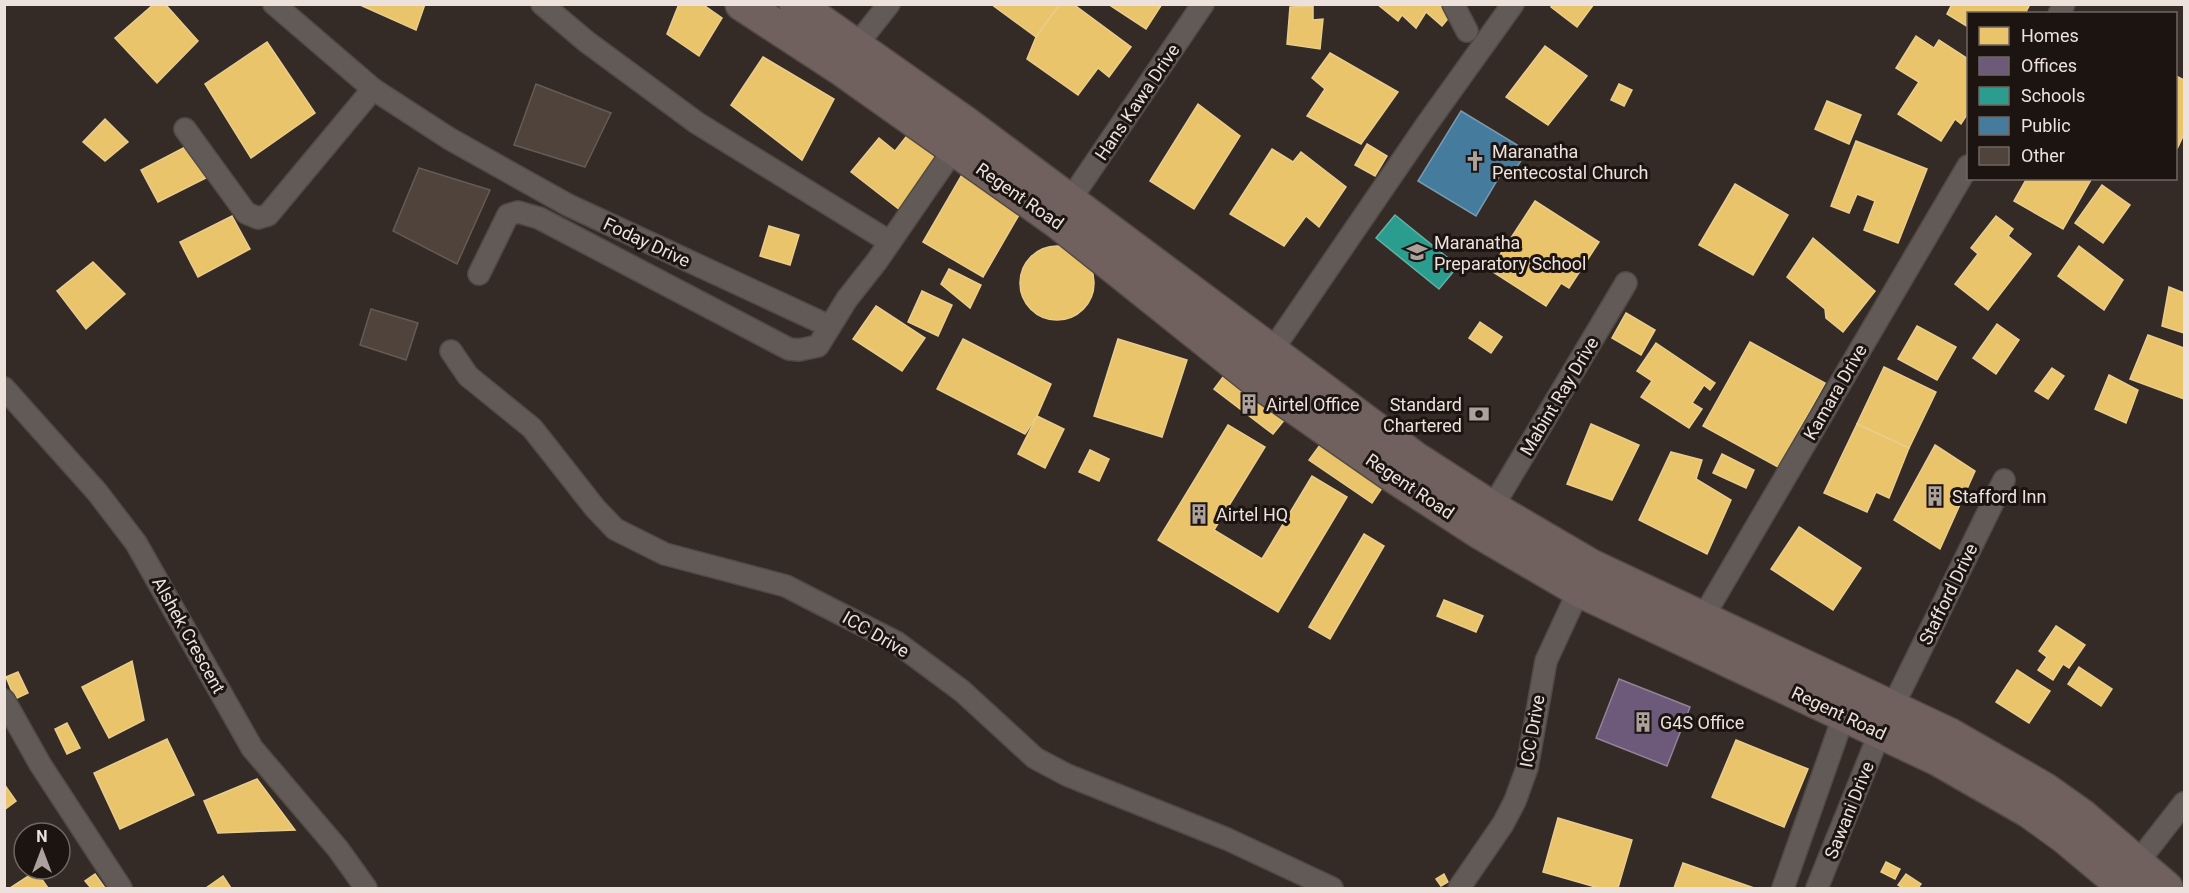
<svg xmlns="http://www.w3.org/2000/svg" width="2189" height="893" font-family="Roboto,sans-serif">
	<rect width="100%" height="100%" fill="#352b26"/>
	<g fill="#e9c46a" stroke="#eacd8c" stroke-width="1.5">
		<path d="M154,4H165L198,41L157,83L115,38Z"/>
		<path d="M358,4H425L416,30Z"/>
		<path d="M679,4H702L722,18L699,56L667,34Z"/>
		<path d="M991,4H1060L1036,37Z"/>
		<path d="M1060,4H1073L1131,47L1109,77L1098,68L1078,95L1027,59L1036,37Z"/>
		<path d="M1108,4H1162L1146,29Z"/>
		<path d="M1377,4H1460L1442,26L1426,12L1416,28L1402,15L1398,21Z"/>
		<path d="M1552,4H1594L1577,27L1551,7Z"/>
		<path d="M1952,4H2030L2025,14H1968V27L1947,14Z"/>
		<path d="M1313,6V20L1323,19L1320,49L1287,44L1290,7Z"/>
		<path d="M1916,36L1934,48L1939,40L1968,59V113L1961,124L1955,119L1941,141L1898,114L1919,82L1896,68Z"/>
		<path d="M267,42L315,113L251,158L205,84Z"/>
		<path d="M1545,46L1587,76L1548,125L1506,97Z"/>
		<path d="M1330,53L1398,92L1361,144L1307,116L1325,89L1312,78Z"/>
		<path d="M763,57L834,99L802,160L731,105Z"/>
		<path d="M2176,76L2184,80V134L2177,149Z"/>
		<path d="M1619,84L1632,90L1624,106L1611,100Z"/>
		<path d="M1827,101L1861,115L1849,144L1815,129Z"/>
		<path d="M1198,104L1240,136L1194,209L1150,181Z"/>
		<path d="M105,119L128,142L105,161L83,142Z"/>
		<path d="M913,128L945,153L900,210L851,172L879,138L895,151Z"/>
		<path d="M1856,141L1927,169L1898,243L1864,230L1875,201L1857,194L1849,213L1831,206Z"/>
		<path d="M1367,144L1387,156L1375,176L1355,165Z"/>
		<path d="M189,145L206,178L158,202L141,170Z"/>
		<path d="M1272,149L1293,162L1301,152L1346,187L1319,227L1306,216L1284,246L1230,214Z"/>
		<path d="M967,166L1027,201L983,277L923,242Z"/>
		<path d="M2027,178H2092L2063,229L2014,201Z"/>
		<path d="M1735,184L1788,215L1753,275L1699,245Z"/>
		<path d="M2102,185L2130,205L2103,243L2075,223Z"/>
		<path d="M1535,201L1599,242L1569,288L1561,283L1546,306L1490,270Z"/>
		<path d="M232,216L250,249L198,277L180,242Z"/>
		<path d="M1996,216L2013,229L2008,236L2031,254L1988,310L1955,284L1978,254L1971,248Z"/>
		<path d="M769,226L799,235L790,265L760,256Z"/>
		<path d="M1813,238L1875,291L1843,332L1826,318L1825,309L1787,277Z"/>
		<circle cx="1057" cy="283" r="37"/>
		<path d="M2079,246L2123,280L2104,310L2058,276Z"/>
		<path d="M93,262L125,294L86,329L57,291Z"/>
		<path d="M949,269L981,285L970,308L941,284Z"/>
		<path d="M2169,287L2184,293V333L2162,326Z"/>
		<path d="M922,291L952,305L938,336L908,322Z"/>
		<path d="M876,306L925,338L902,371L853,339Z"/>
		<path d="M1626,313L1655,330L1641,355L1612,338Z"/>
		<path d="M1480,322L1502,337L1491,353L1469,338Z"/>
		<path d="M1997,324L2019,340L1996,374L1973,358Z"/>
		<path d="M1917,326L1956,347L1937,380L1898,359Z"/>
		<path d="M2148,335L2184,348V399L2130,379Z"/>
		<path d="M963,339L1051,384L1037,416L1025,434L937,389Z"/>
		<path d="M1118,339L1187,360L1162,437L1094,416Z"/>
		<path d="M1750,342L1825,383L1778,467L1703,426Z"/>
		<path d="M1656,343L1715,383L1710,390L1704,385L1692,403L1702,409L1689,428L1641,397L1652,381L1637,371Z"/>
		<path d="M1884,367L1936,392L1909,448L1857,424Z"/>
		<path d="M2052,368L2064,376L2048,399L2035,391Z"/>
		<path d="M1226,373L1285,419L1273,434L1214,389Z"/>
		<path d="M2109,375L2138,390L2126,423L2095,409Z"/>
		<path d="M1037,416L1064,429L1045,468L1018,454Z"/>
		<path d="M1591,424L1639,445L1612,500L1567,484Z"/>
		<path d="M1857,424L1909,448L1889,498L1876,492L1867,512L1824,493Z"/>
		<path d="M1228,425L1265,447L1214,530L1262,559L1312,476L1347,497L1278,612L1158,540Z"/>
		<path d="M1320,445L1382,488L1372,503L1309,460Z"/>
		<path d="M1935,445L1975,471L1940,549L1894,520Z"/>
		<path d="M1090,450L1109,459L1099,481L1079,472Z"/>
		<path d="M1671,452L1702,460L1696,479L1731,500L1707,554L1639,520Z"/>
		<path d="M1722,454L1754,470L1746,488L1713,473Z"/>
		<path d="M1799,527L1861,568L1833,610L1771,569Z"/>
		<path d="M1364,534L1384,546L1330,639L1309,627Z"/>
		<path d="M1444,600L1483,616L1476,632L1437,616Z"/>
		<path d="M2056,626L2085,645L2069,668L2063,664L2053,680L2038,670L2047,657L2039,651Z"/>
		<path d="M132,661L144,720L109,738L82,687Z"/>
		<path d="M2079,667L2112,689L2101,706L2068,684Z"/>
		<path d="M2017,670L2050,691L2029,723L1996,702Z"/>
		<path d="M18,672L28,693L15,699L6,677Z"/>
		<path d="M67,723L80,748L67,754L55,729Z"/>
		<path d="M167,739L194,795L120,829L94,773Z"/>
		<path d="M1736,740L1808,769L1784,827L1712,797Z"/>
		<path d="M257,779L295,830L218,833L204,801Z"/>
		<path d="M4,784L16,801L4,810Z"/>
		<path d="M1558,818L1632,840L1618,888H1599L1543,872Z"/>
		<path d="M1886,862L1900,869L1895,879L1881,872Z"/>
		<path d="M1683,863L1754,888H1674Z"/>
		<path d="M36,871L48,888H10Z"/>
		<path d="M95,874L105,888H91L85,881Z"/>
		<path d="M1444,874L1448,882L1441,886L1436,879Z"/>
		<path d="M1906,874L1921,884L1918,888H1903L1898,885Z"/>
		<path d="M223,876L231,888H206Z"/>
	</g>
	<path fill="#6d597a" stroke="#938297" stroke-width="1.5" d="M1619,679L1690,707L1667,766L1596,738Z"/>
	<path fill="#2a9d8f" stroke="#64b1a6" stroke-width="1.5" d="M1395,215L1458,266L1439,289L1376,238Z"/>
	<path fill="#457b9d" stroke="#779ab0" stroke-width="1.5" d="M1461,111L1527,151L1510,178L1502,172L1476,216L1418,181Z"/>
	<g fill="#50433b" stroke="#645b57" stroke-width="1.5">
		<path d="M536,84L611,113L585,167L514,145Z"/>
		<path d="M419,168L490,190L457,264L393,231Z"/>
		<path d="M371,309L418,323L406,360L360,345Z"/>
	</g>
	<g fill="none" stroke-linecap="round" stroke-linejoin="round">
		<g stroke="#524944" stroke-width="24">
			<g id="street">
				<path d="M274,4L373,89L450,139L568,205L829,326"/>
				<path d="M542,4L587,42L697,123L890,242"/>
				<path d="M1453,4L1467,31"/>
				<path d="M2059,14L2064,4"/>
				<path d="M855,47L889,4"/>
				<path d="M185,129L246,213L258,218L268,215L373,89"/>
				<path d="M1070,200L1203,4"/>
				<path d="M479,274L508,215L518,212L539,218L789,349L799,350L818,346L847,299L877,261L961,139"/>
				<path d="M451,351L468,376L532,428L595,508L615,529L665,554L786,586L821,604L896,642L962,691L1035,758L1067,775L1227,839L1332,888"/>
				<path d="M1271,352L1427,124L1513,4"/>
				<path d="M4,388L97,492L136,543L252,748L338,849L366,888"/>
				<path d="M1492,508L1626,283"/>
				<path d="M1702,619L1968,166"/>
				<path d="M4,700L40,764L121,888"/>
				<path d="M1892,708L2004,480"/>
				<path d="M2131,871L2184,803"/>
				<path d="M1459,888L1503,824L1515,801L1527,768L1546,661L1584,579"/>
				<path d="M1783,888L1844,715"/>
				<path d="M1817,888L1880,732"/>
			</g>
		</g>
		<g stroke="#524944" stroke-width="36">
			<g id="primary">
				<path d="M742,4L843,70L1058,222L1253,378L1398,479L1478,531L1579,590L1938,759L2029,811L2065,837L2126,888"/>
				<path d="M796,4L965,123L1413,457L1492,508L1591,566L1950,735L2044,789L2082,816L2166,888"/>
			</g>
		</g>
		<use href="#street" stroke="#615a57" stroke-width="21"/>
		<use href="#primary" stroke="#70615e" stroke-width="33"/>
	</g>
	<defs>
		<g id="church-bare" transform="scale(1.62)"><path d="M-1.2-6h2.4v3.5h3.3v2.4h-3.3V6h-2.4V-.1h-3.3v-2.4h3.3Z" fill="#ada19c" stroke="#1c1410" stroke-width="2.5" paint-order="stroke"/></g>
		<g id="school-bare" transform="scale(1.62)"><path d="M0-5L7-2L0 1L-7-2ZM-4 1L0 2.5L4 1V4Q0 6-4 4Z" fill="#ada19c" stroke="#1c1410" stroke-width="2.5" paint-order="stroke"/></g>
		<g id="building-bare" transform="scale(1.62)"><path d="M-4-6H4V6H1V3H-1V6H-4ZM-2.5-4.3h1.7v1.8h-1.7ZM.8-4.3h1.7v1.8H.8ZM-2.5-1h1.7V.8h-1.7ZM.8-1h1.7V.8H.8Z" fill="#ada19c" stroke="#1c1410" stroke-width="2.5" paint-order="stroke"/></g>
		<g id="bank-bare" transform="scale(1.62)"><path d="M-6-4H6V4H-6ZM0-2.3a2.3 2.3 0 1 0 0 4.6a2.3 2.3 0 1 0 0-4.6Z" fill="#ada19c" stroke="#1c1410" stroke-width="2.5" paint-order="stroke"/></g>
	</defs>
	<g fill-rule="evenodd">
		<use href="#church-bare" x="1475" y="161"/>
		<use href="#school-bare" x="1417" y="252"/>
		<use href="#building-bare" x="1249" y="404"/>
		<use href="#bank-bare" x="1479" y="414"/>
		<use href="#building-bare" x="1935" y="496"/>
		<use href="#building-bare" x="1199" y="514"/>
		<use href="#building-bare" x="1643" y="722"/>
	</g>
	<g text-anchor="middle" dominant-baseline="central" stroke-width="6" stroke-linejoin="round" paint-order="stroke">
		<g font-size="18" fill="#ede1db" stroke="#1c1410">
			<text transform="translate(1137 102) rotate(-56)">Hans Kawa Drive</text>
			<text transform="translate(1020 196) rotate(35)">Regent Road</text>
			<text transform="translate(647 242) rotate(25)">Foday Drive</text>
			<text transform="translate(1835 392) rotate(-60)">Kamara Drive</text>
			<text transform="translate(1559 396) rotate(-59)">Mabint Ray Drive</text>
			<text transform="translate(1410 486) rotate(34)">Regent Road</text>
			<text transform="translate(1948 594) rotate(-64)">Stafford Drive</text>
			<text transform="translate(876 634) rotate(30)">ICC Drive</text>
			<text transform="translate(189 635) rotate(61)">Alshek Crescent</text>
			<text transform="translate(1839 713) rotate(25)">Regent Road</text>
			<text transform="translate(1532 731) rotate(-80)">ICC Drive</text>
			<text transform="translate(1849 810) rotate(-68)">Sawani Drive</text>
		</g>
		<g font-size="18" fill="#ede1db" stroke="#1c1410" text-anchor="start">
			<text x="1492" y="151">Maranatha<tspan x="1492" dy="21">Pentecostal Church</tspan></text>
			<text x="1434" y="242">Maranatha<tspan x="1434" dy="21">Preparatory School</tspan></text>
			<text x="1266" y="404">Airtel Office</text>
			<text x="1462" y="404" text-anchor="end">Standard<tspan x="1462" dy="21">Chartered</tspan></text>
			<text x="1952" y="496">Stafford Inn</text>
			<text x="1216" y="514">Airtel HQ</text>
			<text x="1660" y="722">G4S Office</text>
		</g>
	</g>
	<rect width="2189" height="893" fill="none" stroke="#ede1db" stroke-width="12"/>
	<rect x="1967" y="12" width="210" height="168" fill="#1c1410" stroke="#706661" stroke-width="1.5"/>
	<rect x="1979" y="27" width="30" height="18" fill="#e9c46a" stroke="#706661" stroke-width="1.5"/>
	<text x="2021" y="42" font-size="18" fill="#ede1db">Homes</text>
	<rect x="1979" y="57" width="30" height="18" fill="#6d597a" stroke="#706661" stroke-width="1.5"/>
	<text x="2021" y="72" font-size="18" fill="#ede1db">Offices</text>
	<rect x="1979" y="87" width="30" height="18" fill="#2a9d8f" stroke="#706661" stroke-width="1.5"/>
	<text x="2021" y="102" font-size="18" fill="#ede1db">Schools</text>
	<rect x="1979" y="117" width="30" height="18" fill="#457b9d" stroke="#706661" stroke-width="1.5"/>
	<text x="2021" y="132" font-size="18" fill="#ede1db">Public</text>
	<rect x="1979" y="147" width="30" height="18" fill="#50433b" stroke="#706661" stroke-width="1.5"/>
	<text x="2021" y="162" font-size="18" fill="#ede1db">Other</text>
	<g transform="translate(42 851)"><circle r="28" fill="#1c1410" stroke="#706661" stroke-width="1.5"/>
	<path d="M0-4.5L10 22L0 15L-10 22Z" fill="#ada19c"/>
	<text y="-9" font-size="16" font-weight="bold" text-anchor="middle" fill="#ede1db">N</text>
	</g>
</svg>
